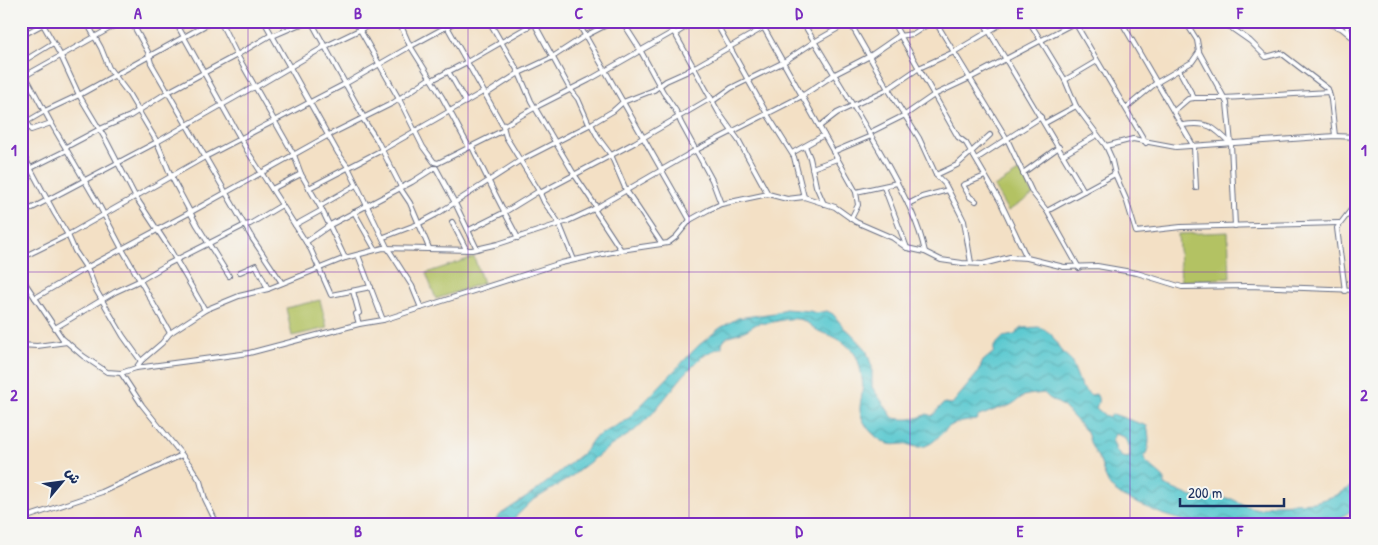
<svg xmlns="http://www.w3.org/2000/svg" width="1378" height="545" font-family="'Patrick Hand','Playpen Sans Arabic',sans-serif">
	<defs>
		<pattern id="water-waves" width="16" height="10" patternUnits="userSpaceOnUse" patternTransform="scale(1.25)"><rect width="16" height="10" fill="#5bc9d0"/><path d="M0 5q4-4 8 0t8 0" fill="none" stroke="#4aa4ac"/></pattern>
	</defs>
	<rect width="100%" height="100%" fill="#f6f6f2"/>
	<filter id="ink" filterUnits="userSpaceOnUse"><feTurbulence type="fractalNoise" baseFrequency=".02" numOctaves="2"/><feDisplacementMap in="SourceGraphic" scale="10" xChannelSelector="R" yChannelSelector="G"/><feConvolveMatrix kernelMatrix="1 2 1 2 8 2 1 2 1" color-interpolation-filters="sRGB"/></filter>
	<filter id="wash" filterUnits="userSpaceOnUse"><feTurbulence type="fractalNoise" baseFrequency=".0096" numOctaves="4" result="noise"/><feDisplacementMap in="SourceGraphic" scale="20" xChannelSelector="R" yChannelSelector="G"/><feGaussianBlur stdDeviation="1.12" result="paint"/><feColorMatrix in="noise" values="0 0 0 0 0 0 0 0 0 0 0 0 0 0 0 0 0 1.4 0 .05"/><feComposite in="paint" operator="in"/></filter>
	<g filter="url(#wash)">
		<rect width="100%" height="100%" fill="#f3e0c5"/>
		<g fill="#b3c264" stroke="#677861">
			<path d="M1020,171L1033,195L1008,211L994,187Z"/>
			<path d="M1228,232L1230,278L1181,281L1178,234Z"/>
			<path d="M474,257L483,283L436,299L426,273Z"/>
			<path d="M320,300L327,328L292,336L286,308Z"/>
		</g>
		<path fill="url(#water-waves)" stroke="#3b7c97" fill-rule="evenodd" d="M785,309L810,311L816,313L827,311L833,314L845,329L850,332L866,349L872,367V387L893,418C906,420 916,420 927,414L932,416L944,403L952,404L977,374L983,361L994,352V346L1003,337L1014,335L1022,328L1039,327L1044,329L1051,334L1062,352L1071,360L1081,386L1090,395L1096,394C1100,399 1098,403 1096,408L1108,418L1113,414L1147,426C1150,439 1150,447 1144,457L1146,462L1164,478V485L1192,497H1211L1232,499L1246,506L1259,509L1274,504L1315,502L1334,496L1357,483V507L1334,522L1315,524H1204L1181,520L1164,515L1123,497L1110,487L1105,476L1100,461L1091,445L1087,432L1063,406L1049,398L1044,393C1038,394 1030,394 1024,396C1018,399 1013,405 1006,407C997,408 989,413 979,416L976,420C969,421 957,422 950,426C939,434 933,448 916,447C912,446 908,444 905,444C898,444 893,446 886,443C874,438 860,422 860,408C860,401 863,393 863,386C862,377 860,364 856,356C849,344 835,336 823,333C816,331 810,324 804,321C791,314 773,325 759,323C753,325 750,329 744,331C736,335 721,335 722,347L705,354L683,376L652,414L633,432L609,447L568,479L532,501L508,524H492L501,514L536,491L574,460L585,451L594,438L627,420L698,346L720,328L738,318L774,313ZM1115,434L1124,437C1127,443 1132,450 1129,458L1122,457L1115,450V446L1112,440Z"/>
	</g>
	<g filter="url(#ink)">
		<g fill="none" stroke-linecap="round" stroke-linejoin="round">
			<g stroke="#676d82" stroke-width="6">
				<g id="minor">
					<path d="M41,21L61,56L79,95L106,140L135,196L168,246L205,310"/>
					<path d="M86,21L101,48L109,68L128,93L157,142L171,176L197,225L229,276"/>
					<path d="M131,21L148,52L151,63L252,238L282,283"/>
					<path d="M175,21L248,152L311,250L331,295L371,287"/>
					<path d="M220,21L237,55L294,155L301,174L322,210L345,258"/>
					<path d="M264,21L338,153L348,167L387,247L412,286L421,308"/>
					<path d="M311,21L363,116V119L377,140L401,187"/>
					<path d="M355,21L399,99L423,147L434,162L438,163L504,130"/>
					<path d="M399,21L409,44L442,97L469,147"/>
					<path d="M444,21L503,126L506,137L539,191L544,202L559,223L574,260"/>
					<path d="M489,21L519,73L531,101L574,174L597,208"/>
					<path d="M533,21L570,89L578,99L589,124"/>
					<path d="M577,21L690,220"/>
					<path d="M622,21L638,46L663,92L676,111L681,123L712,180L721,204"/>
					<path d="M668,21L719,113L739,141L768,194"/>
					<path d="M715,21L767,114L794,157L804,197"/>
					<path d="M760,21L856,192L858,205L851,219"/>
					<path d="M802,21C830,68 859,114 886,162C902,192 918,219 925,252"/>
					<path d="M849,21L888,89L919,138L936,175L945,184L958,209L964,221L971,263"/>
					<path d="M892,21L958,137L966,143L1000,201L1027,258"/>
					<path d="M935,21L1007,139L1032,192L1047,211L1079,268"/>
					<path d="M983,21L1084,191"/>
					<path d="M1029,21L1065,80L1076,106L1106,146L1111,157L1115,174L1126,199L1136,232L1181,227L1339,223"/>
					<path d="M1074,21L1146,143"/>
					<path d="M1121,21L1194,147L1196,188"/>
					<path d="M1185,21L1197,40L1199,52L1227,103L1231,144L1235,226"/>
					<path d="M1226,21L1230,27L1250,41L1266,57L1281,53L1328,89L1331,100L1335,136"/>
					<path d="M1318,21L1341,28L1357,41"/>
					<path d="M1345,21L1349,33"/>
					<path d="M675,34L695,21"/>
					<path d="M21,36L49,21"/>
					<path d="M21,61L25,75L51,123L100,207L122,249L170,333"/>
					<path d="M22,62L53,43"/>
					<path d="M1179,70L1194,98"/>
					<path d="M448,71L466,102"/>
					<path d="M21,78L123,21"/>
					<path d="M432,80L467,62L538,21"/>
					<path d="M1065,80L1097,61"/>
					<path d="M485,95L519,73L551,58L585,36L614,21"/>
					<path d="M713,101L731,88L782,63L814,42L851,21"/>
					<path d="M1126,108L1156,83L1192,62L1199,52"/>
					<path d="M1174,111L1188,99L1194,98H1224L1329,92"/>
					<path d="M26,122L31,130L51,123"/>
					<path d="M1045,123L1076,106"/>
					<path d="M591,124L599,139L611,155L626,190L662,244"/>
					<path d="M21,125L45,111L79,95L213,21"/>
					<path d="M1183,125C1208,121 1214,127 1231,144"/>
					<path d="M503,126L536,107L589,80L673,32"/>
					<path d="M820,126L837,113L888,89L919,68L954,52L1006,21"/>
					<path d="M869,133L905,115L934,95L970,78L1074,23"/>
					<path d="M805,146L810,158L816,186L824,204"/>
					<path d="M1106,146L1133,139L1176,147L1335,136L1357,137"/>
					<path d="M66,147L100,129L130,116L168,92L237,55L271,35H275L298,25L311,23"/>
					<path d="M472,147C487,178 502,208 518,238"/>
					<path d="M21,151L55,214L68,235L75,251L89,272L96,290L123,336L141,361"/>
					<path d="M833,152L871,136"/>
					<path d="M792,153L824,135"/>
					<path d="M1063,155L1097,135"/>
					<path d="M976,159L1041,117"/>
					<path d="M436,168L455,203L477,249"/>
					<path d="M812,168L837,159"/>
					<path d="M21,173L67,150"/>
					<path d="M1023,173L1059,147"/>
					<path d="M936,175L957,165L990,135"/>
					<path d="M884,187L907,248"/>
					<path d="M309,188L382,150L483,92"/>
					<path d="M400,188L410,203L429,248"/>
					<path d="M272,189L301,174"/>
					<path d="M856,192L897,183"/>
					<path d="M540,193L634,143L711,98"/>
					<path d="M976,201L970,197L963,185L985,176"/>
					<path d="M908,204L922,197L948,190"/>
					<path d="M320,206L356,185"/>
					<path d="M594,209L621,250"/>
					<path d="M1047,211L1115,174"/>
					<path d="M354,212L375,249"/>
					<path d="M21,214L157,142L250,89L256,87L324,47L378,21"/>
					<path d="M452,222L466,249"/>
					<path d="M295,225L322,210"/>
					<path d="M469,230L505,212L539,191"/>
					<path d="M384,237L418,224L437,214L521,160L591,124L613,111L623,102L654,90L666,81L686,72L775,21"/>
					<path d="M306,242L330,225L412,182L434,168"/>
					<path d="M358,255L383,320"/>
					<path d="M21,258L68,235L205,157L345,84L411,46L457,21"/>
					<path d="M240,272L256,265L268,289"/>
					<path d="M21,277L62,338L83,356L107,372L121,373L136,368L249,353L359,324L383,320L561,263L621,250L668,243L676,237L690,220L708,210L721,204L768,194L787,199L804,197L835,207L856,222L893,238L907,248L925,252L941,260L962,263L983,264L1010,257L1027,258L1064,267L1097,266L1137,273L1182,287L1249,286L1357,290"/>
					<path d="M353,291L359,313L356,314L359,324"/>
					<path d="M1345,291L1337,228L1357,202"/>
					<path d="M35,298L86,268L191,212L329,135L393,103L430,78"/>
					<path d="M55,328L115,292L141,280L168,264L245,225L250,224L282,205"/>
					<path d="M21,345L37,346L67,342"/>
					<path d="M136,368L141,361L162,343L170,333L205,310L239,296L268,289L345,258L383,248L472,250L498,244L568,221L594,209L696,150L802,96L835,74L870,56L899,36L913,34L933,21"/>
					<path d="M121,373L142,405L190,465L200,481L205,499L217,524"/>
					<path d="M21,519L102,492L182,455"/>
				</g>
			</g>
			<use href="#minor" stroke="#fff" stroke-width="4"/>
		</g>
	</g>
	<path fill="none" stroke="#7b2cbf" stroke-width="1" stroke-opacity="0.55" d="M248,21V524M468,21V524M689,21V524M910,21V524M1130,21V524M21,272H1357"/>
	<rect width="1378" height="545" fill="none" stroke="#f6f6f2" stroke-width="55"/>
	<g transform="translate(62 482) rotate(61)" stroke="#f6f6f2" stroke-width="4" paint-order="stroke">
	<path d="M0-4L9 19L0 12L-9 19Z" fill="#1b2f5e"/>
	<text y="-8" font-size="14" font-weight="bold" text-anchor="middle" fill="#1b2f5e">ش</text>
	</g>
	<path d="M1180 498v8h104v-8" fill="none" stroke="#1b2f5e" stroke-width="2.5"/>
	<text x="1188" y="498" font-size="15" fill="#1b2f5e" stroke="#f6f6f2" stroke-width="4" paint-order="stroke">200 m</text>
	<rect x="28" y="28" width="1322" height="490" fill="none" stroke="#7b2cbf" stroke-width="2"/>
	<g font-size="16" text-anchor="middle" font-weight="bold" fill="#7b2cbf">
		<text x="138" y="19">A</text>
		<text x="358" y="19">B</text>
		<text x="579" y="19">C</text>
		<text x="799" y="19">D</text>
		<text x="1020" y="19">E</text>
		<text x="1240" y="19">F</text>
		<text x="14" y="156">1</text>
		<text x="1364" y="156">1</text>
		<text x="14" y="401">2</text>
		<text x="1364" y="401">2</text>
		<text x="138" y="537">A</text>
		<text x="358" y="537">B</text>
		<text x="579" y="537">C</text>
		<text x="799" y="537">D</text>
		<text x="1020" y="537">E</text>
		<text x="1240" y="537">F</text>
	</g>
</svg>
